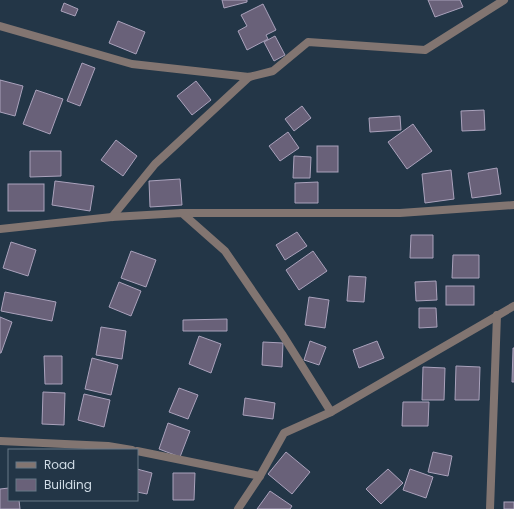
<svg xmlns="http://www.w3.org/2000/svg" width="514" height="509" font-family="Poppins,sans-serif">
	<rect width="100%" height="100%" fill="#233647"/>
	<g fill="#696179" stroke="#aaa2bc">
		<path d="M222,0H247V2L224,8Z"/>
		<path d="M428,0H460L463,7L435,17Z"/>
		<path d="M64,3L78,9L75,16L61,11Z"/>
		<path d="M263,4L276,30L266,35L268,39L247,50L238,31L247,26L241,15Z"/>
		<path d="M118,21L145,32L136,54L109,43Z"/>
		<path d="M275,36L285,55L274,61L264,42Z"/>
		<path d="M82,63L95,68L80,106L67,101Z"/>
		<path d="M0,80L23,86L15,116L0,112Z"/>
		<path d="M196,81L211,100L192,115L177,96Z"/>
		<path d="M36,90L63,99L50,134L23,124Z"/>
		<path d="M302,106L311,118L294,131L285,119Z"/>
		<path d="M484,110L485,130L462,131L461,111Z"/>
		<path d="M400,116L401,130L370,132L369,118Z"/>
		<path d="M413,124L432,151L407,169L388,142Z"/>
		<path d="M288,132L299,148L280,161L269,146Z"/>
		<path d="M116,140L137,156L123,176L101,160Z"/>
		<rect x="317" y="146" width="21" height="26"/>
		<path d="M30,151H61V176L30,177Z"/>
		<path d="M294,156L311,157L310,178H293Z"/>
		<path d="M497,168L501,194L472,198L468,173Z"/>
		<path d="M451,170L454,199L425,203L422,174Z"/>
		<path d="M180,179L182,205L150,207L149,181Z"/>
		<path d="M55,181L94,186L90,211L52,205Z"/>
		<path d="M318,182V203H295V183Z"/>
		<rect x="8" y="184" width="36" height="27"/>
		<path d="M297,232L307,246L285,260L276,245Z"/>
		<path d="M411,235H433V258H410Z"/>
		<path d="M11,242L36,250L28,276L3,268Z"/>
		<path d="M131,251L156,260L146,287L121,278Z"/>
		<path d="M313,251L327,271L299,290L286,270Z"/>
		<path d="M453,255H479V278H452Z"/>
		<path d="M349,276L366,277L364,302L347,301Z"/>
		<path d="M436,281L437,300L416,301L415,282Z"/>
		<path d="M119,282L141,291L131,316L109,307Z"/>
		<rect x="446" y="286" width="28" height="19"/>
		<path d="M5,292L56,302L52,321L1,311Z"/>
		<path d="M309,297L329,300L325,328L305,325Z"/>
		<path d="M419,308H436L437,327L419,328Z"/>
		<path d="M0,317L12,322L1,353H0Z"/>
		<path d="M227,319V331H183V320Z"/>
		<path d="M101,327L126,331L122,359L96,355Z"/>
		<path d="M199,336L221,344L211,373L189,364Z"/>
		<path d="M310,341L326,347L319,365L304,360Z"/>
		<path d="M377,341L384,358L359,368L353,350Z"/>
		<path d="M263,342L283,343L282,367L262,365Z"/>
		<path d="M513,348H514V382H512Z"/>
		<path d="M44,356H62V384H45Z"/>
		<path d="M92,358L118,365L111,395L85,389Z"/>
		<path d="M456,366L480,367L479,400H455Z"/>
		<path d="M423,367L445,368L444,400H422Z"/>
		<path d="M179,388L198,395L188,419L169,412Z"/>
		<path d="M43,392L65,393L64,425L42,424Z"/>
		<path d="M84,394L110,400L104,427L78,420Z"/>
		<path d="M245,398L275,403L273,419L243,415Z"/>
		<path d="M403,402H429L428,426H402Z"/>
		<path d="M168,423L190,431L180,457L159,449Z"/>
		<path d="M286,452L310,472L292,494L268,474Z"/>
		<path d="M433,452L452,456L448,476L428,472Z"/>
		<path d="M137,469L152,473L147,494L137,492Z"/>
		<path d="M388,469L403,483L381,504L366,489Z"/>
		<path d="M410,469L433,477L426,498L403,490Z"/>
		<path d="M173,473H195L194,500H173Z"/>
		<path d="M9,488V500H19L20,509H0V489Z"/>
		<path d="M270,491L292,506L290,509H257Z"/>
		<rect x="504" y="502" width="10" height="7"/>
	</g>
	<g fill="none" stroke-linecap="round" stroke-linejoin="round">
		<g stroke="#827571" stroke-width="8">
			<path d="M0,26L132,64L249,77L273,71L308,42L425,50L504,0"/>
			<path d="M182,213H400L514,205"/>
			<path d="M112,217L155,164L249,77"/>
			<path d="M0,229L112,217L182,213L225,251L282,334L331,412"/>
			<path d="M0,441L108,446L132,450"/>
			<path d="M137,451L260,476"/>
			<path d="M238,509L260,476L284,433L331,412L514,306"/>
			<path d="M490,509L497,315"/>
		</g>
	</g>
	<rect x="8" y="449" width="130" height="52" fill="#233647" stroke="#697987"/>
	<rect x="16" y="462" width="20" height="6" fill="#827571" stroke="#697987"/>
	<text x="44" y="469" font-size="12" fill="#d1dde7">Road</text>
	<rect x="16" y="479" width="20" height="12" fill="#696179" stroke="#697987"/>
	<text x="44" y="489" font-size="12" fill="#d1dde7">Building</text>
</svg>
